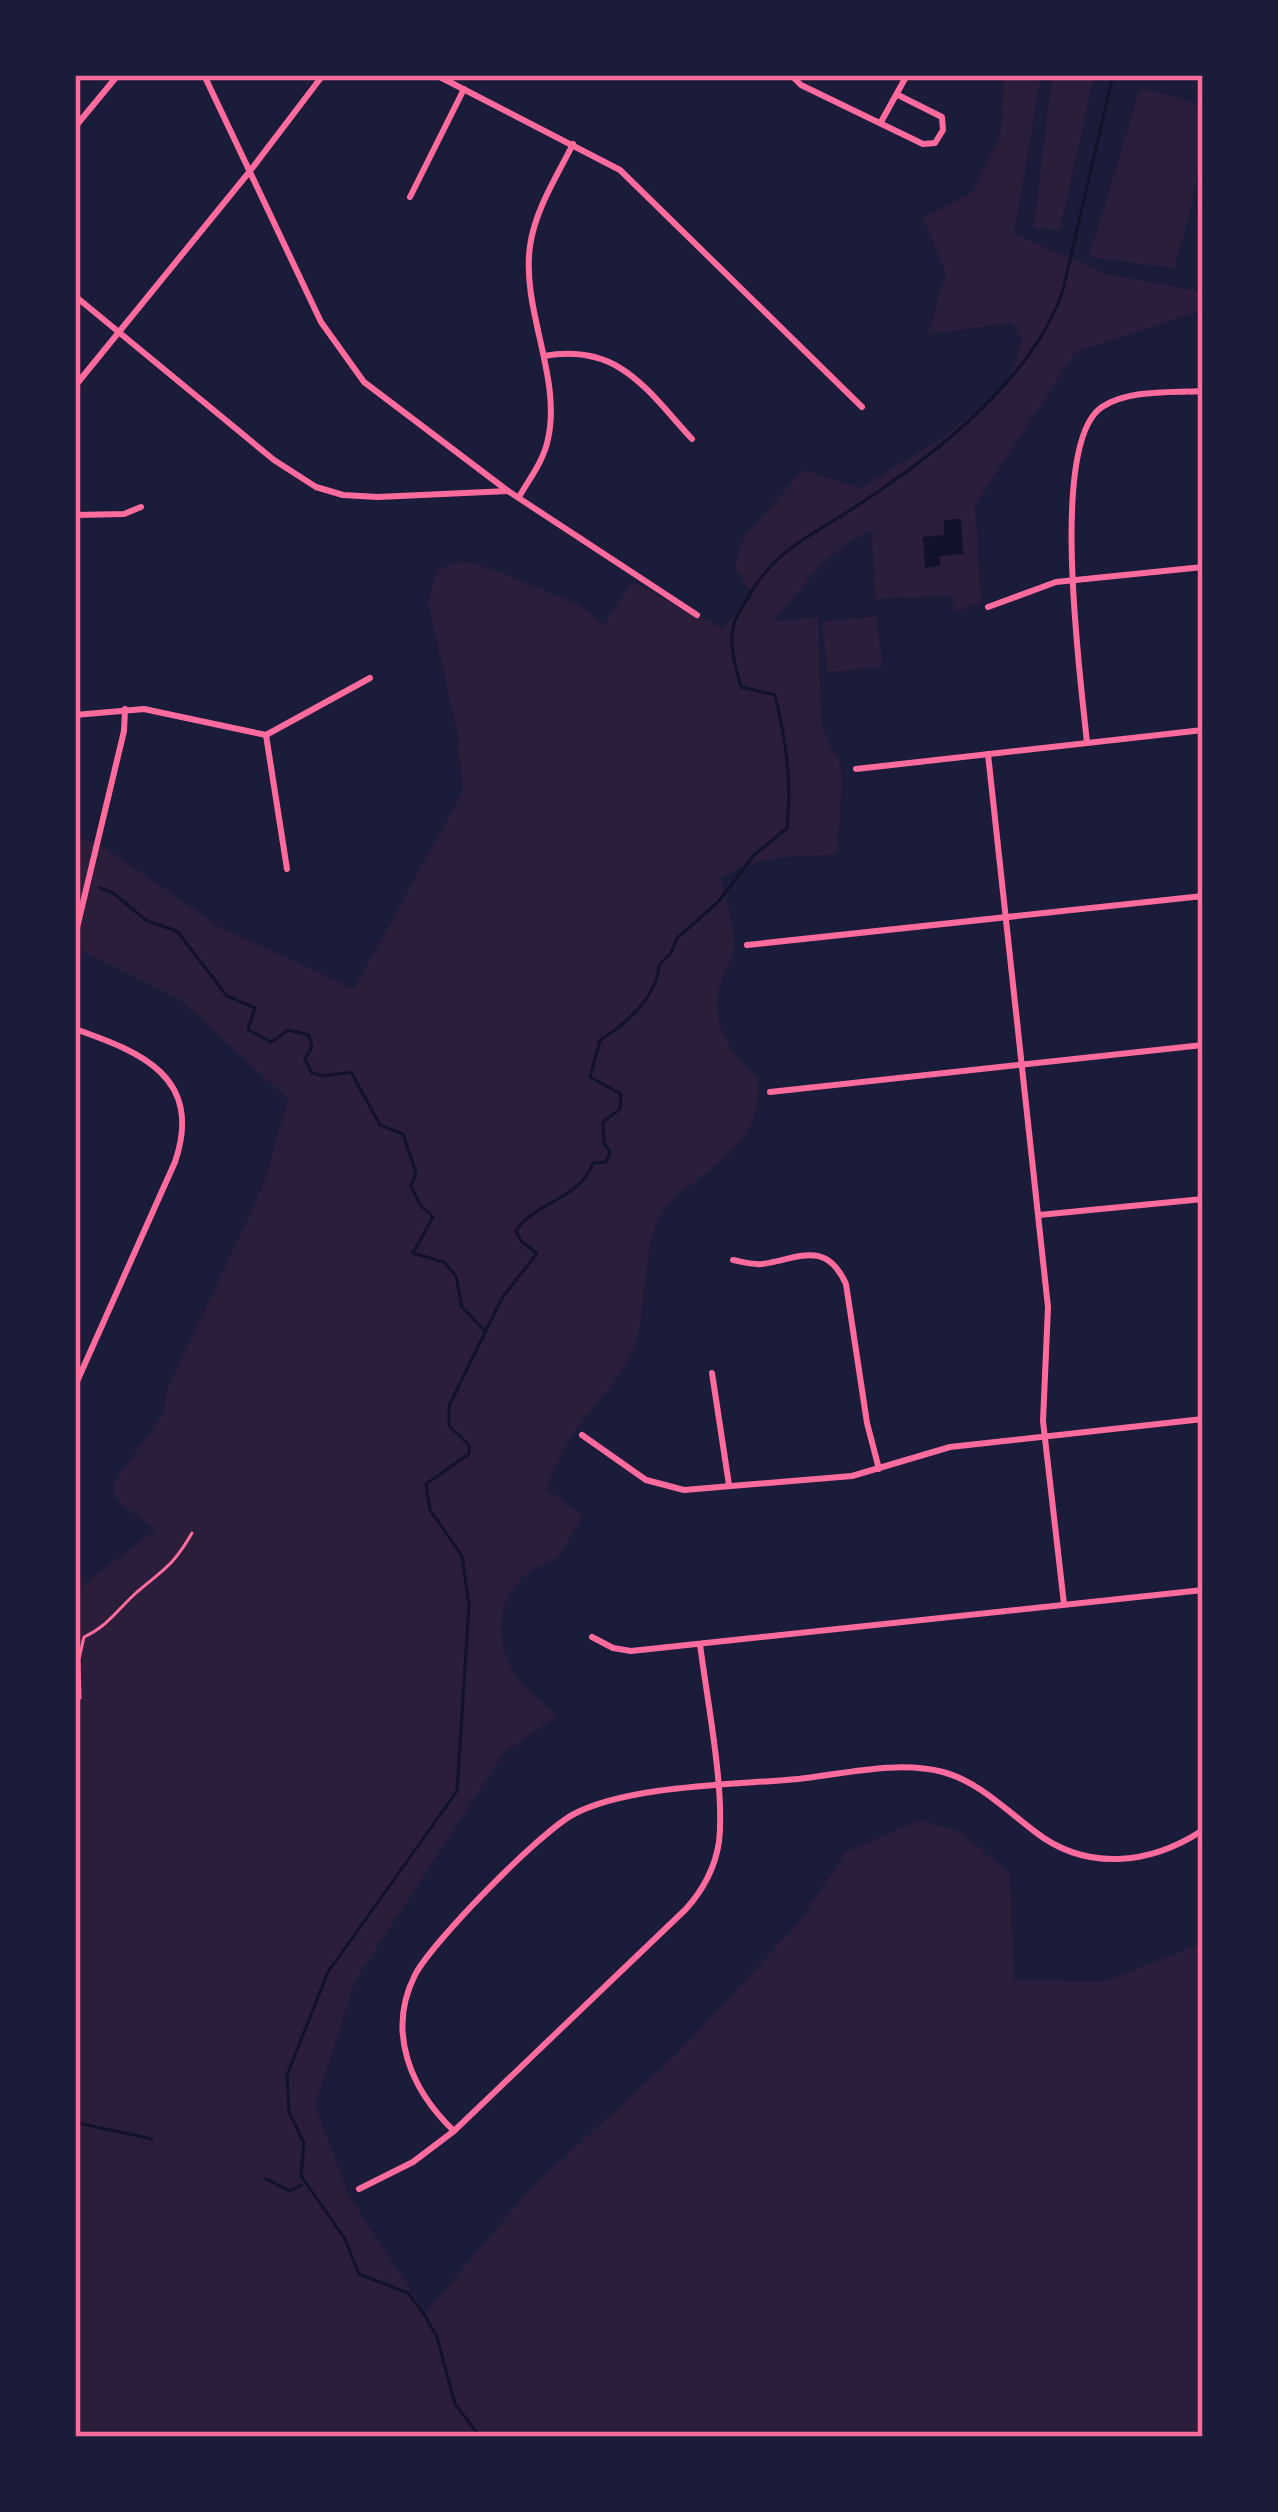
<svg xmlns="http://www.w3.org/2000/svg" width="1278" height="2512" font-family="Karla,sans-serif">
	<rect width="100%" height="100%" fill="#1b1b3a"/>
	<g fill="#2a1e3b">
		<path d="M1005,75H1041L1014,234L1107,274L1203,292V310L1075,352L975,505L981,602L955,613L951,596L876,599L871,531C830,546 800,590 773,622L818,617L821,722L829,746L839,759L842,781L837,854C796,857 756,855 721,878C726,901 737,929 733,952C730,965 722,976 719,988C710,1023 731,1056 757,1077C765,1150 708,1163 667,1206C642,1232 647,1307 636,1340C626,1374 601,1396 580,1424C565,1444 555,1466 546,1489L583,1516L557,1559C507,1574 488,1617 510,1666C520,1687 541,1700 557,1715L503,1754L355,1981L315,2105L348,2194L425,2313L532,2187L680,2051L799,1922L846,1852L920,1820L961,1832L1010,1874L1014,1980L1103,1982L1203,1943V2437H75V1591L155,1530L115,1498L114,1483L163,1414L168,1387L252,1211L266,1177L288,1099L179,999L75,947V836L99,844L220,927L354,989L463,792L457,731L428,600L438,569L465,561L491,569L580,605L604,625L632,582L722,628L753,596L735,568L744,537L803,470L860,488L946,436L1009,383L1022,340L1012,323L928,334L946,273L923,218L972,193L1000,135Z"/>
		<path d="M1052,75H1094L1060,230L1034,228Z"/>
		<path d="M1140,89L1179,97L1203,109C1203,164 1190,216 1174,268L1089,257Z"/>
		<path d="M877,616L882,667L827,672L822,622Z"/>
	</g>
	<path fill="#12122b" d="M961,519L963,554L940,556V566L925,568L923,537L944,535V520Z"/>
	<g fill="none" stroke-linecap="round" stroke-linejoin="round">
		<g stroke="#12122b" stroke-width="3">
			<path d="M100,888L113,893L147,921L177,931L227,996L255,1008L248,1030L271,1042L288,1030L309,1035L312,1047L305,1059L312,1073L324,1076L351,1072L380,1125L403,1134L416,1173L411,1186L420,1205L433,1217L413,1253L444,1262L456,1276L462,1307L485,1331"/>
			<path d="M78,2123L152,2139"/>
			<path d="M266,2179L290,2191L302,2185"/>
			<path d="M480,2437L455,2404L437,2337L424,2314L408,2293L359,2274L345,2239L301,2176L304,2143L289,2112L287,2075L328,1972L457,1791L469,1605L462,1556L430,1510L426,1484L469,1454V1445L449,1426V1406L502,1298L537,1253L521,1241L516,1231C535,1201 580,1200 593,1163L606,1162L610,1152L604,1143L603,1122L620,1109L621,1094L590,1077L600,1040C626,1024 657,997 659,965L671,953L677,938L719,901L754,855L787,828C792,781 786,741 775,695L741,687C736,668 728,643 734,624C736,616 743,607 747,599C774,551 805,539 849,511C927,461 1033,381 1063,290L1113,75"/>
		</g>
		<path stroke="#ff6b9d" stroke-width="3" d="M80,1698L79,1659L84,1637C108,1626 118,1609 137,1592C164,1569 173,1566 192,1533"/>
		<g stroke="#ff6b9d" stroke-width="6">
			<path d="M204,75L321,322L364,382L508,491L697,615"/>
			<path d="M436,75L620,170L862,407"/>
			<path d="M791,75L801,85L923,144L935,143L943,130L942,117L898,95"/>
			<path d="M881,122L907,75"/>
			<path d="M75,127L118,75"/>
			<path d="M410,197L464,89"/>
			<path d="M75,296L274,460L316,487L343,495L378,497L508,491"/>
			<path d="M544,356C619,343 646,389 692,439"/>
			<path d="M75,386L250,171L323,75"/>
			<path d="M519,497C530,478 544,460 548,439C562,378 521,309 530,246C535,210 557,176 573,144"/>
			<path d="M75,515L124,514L141,507"/>
			<path d="M988,607L1056,582L1203,567"/>
			<path d="M75,715L144,709L266,735L370,678"/>
			<path d="M266,735L287,869"/>
			<path d="M1087,743C1081,680 1048,443 1102,407C1129,389 1172,393 1203,391"/>
			<path d="M988,754L1048,1307L1043,1421L1064,1604"/>
			<path d="M856,769L1203,730"/>
			<path d="M75,936L124,731L125,709"/>
			<path d="M747,945L1203,896"/>
			<path d="M75,1029C141,1052 204,1077 175,1162L75,1386"/>
			<path d="M770,1092L1203,1045"/>
			<path d="M1039,1215L1203,1199"/>
			<path d="M733,1260C743,1262 752,1265 762,1264C798,1259 826,1239 846,1284L867,1423L879,1469"/>
			<path d="M712,1373L729,1485"/>
			<path d="M582,1435L646,1480L684,1490L852,1476L950,1447L1203,1419"/>
			<path d="M592,1637L613,1648L631,1651L1203,1590"/>
			<path d="M454,2131C411,2090 386,2032 415,1975C431,1943 541,1831 574,1814C630,1785 734,1785 798,1779C844,1774 897,1760 943,1772C979,1782 1005,1809 1034,1831C1086,1872 1150,1865 1203,1830"/>
			<path d="M359,2189L413,2162L454,2131L686,1909C703,1890 715,1868 719,1842C725,1789 707,1700 700,1644"/>
		</g>
	</g>
	<rect width="1278" height="2512" fill="none" stroke="#1b1b3a" stroke-width="156"/>
	<rect x="78" y="78" width="1122" height="2356" fill="none" stroke="#ff6b9d" stroke-width="4.5"/>
</svg>
